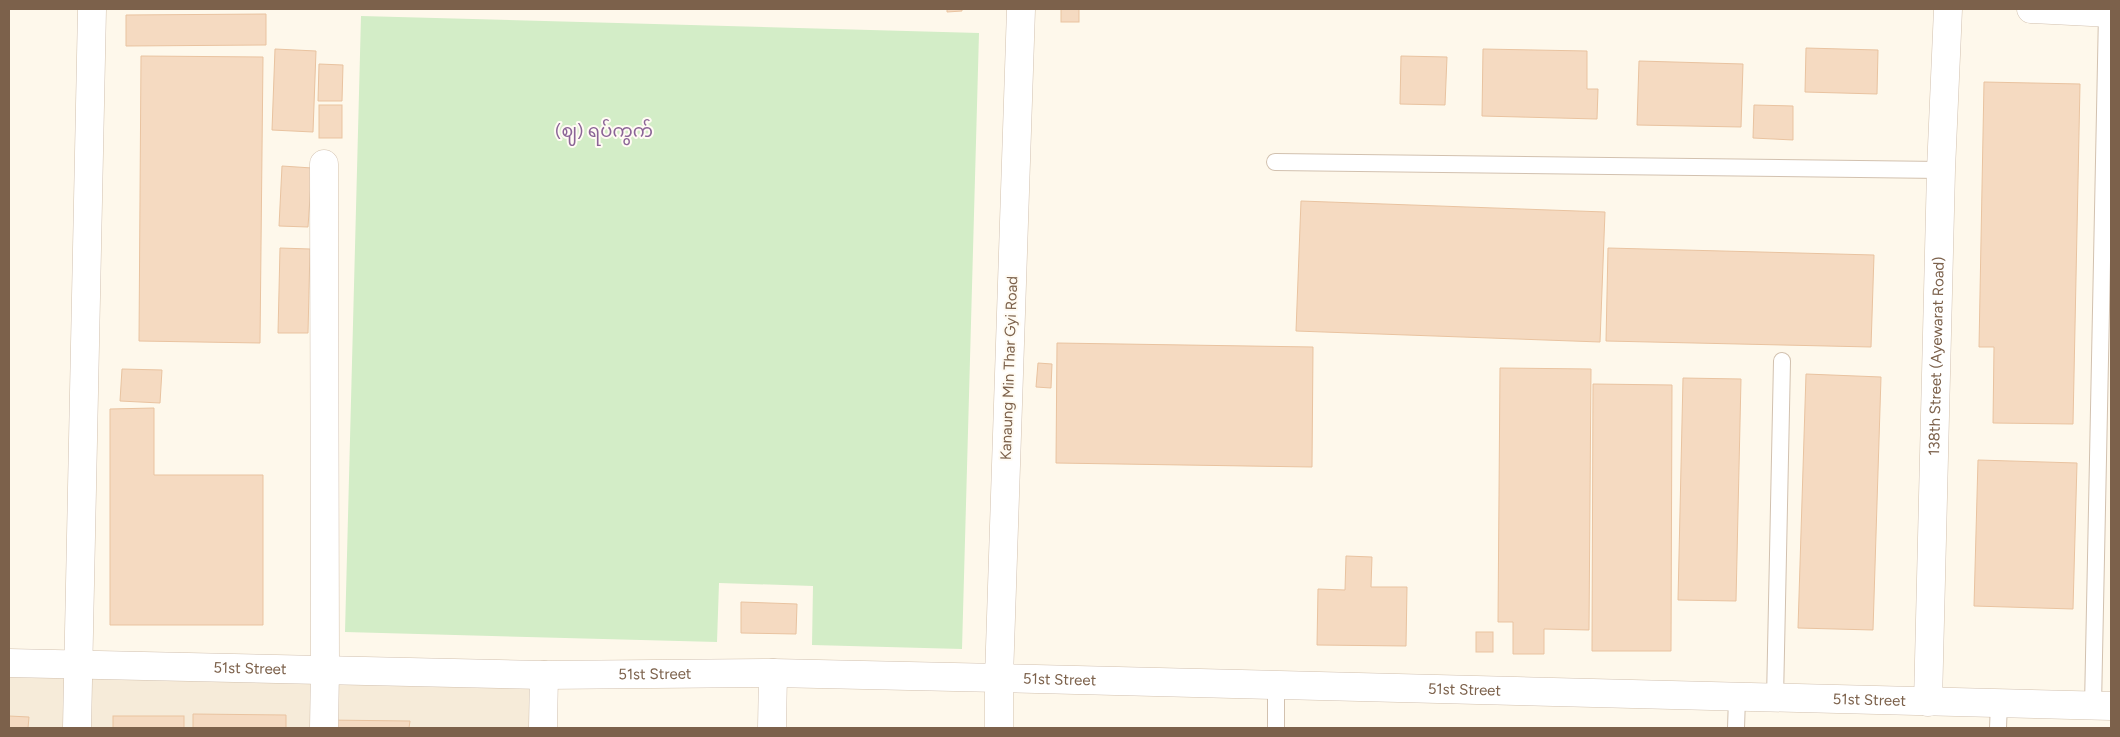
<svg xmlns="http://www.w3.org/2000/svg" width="2120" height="737" font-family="Figtree,'Noto Sans Myanmar',sans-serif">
	<rect width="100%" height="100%" fill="#fef8eb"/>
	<path fill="#f6ebd9" d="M9,668L535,678L534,728H9Z"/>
	<path fill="#d3edc7" d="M361,16L979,33L962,649L812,645L813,586L719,583L717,642L345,632Z"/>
	<g fill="#f5dac1" stroke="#e9c3a0">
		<path d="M947,9H962V11L947,12Z"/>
		<rect x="1061" y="9" width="18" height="13"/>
		<path d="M266,14V45L126,46V15Z"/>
		<path d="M1806,48L1878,50L1877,94L1805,92Z"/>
		<path d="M275,49L316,51L313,132L272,130Z"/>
		<path d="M1483,49L1587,51V89H1598L1597,119L1482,116Z"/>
		<path d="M141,56L263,57L260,343L139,341Z"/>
		<path d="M1401,56L1447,57L1445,105L1400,104Z"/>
		<path d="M1639,61L1743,64L1741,127L1637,125Z"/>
		<path d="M319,64L343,65L342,101H318Z"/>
		<path d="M1984,82L2080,84L2073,424L1993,423L1994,347H1979Z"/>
		<rect x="319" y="105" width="23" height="33"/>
		<path d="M1754,105L1793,106V140L1753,138Z"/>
		<path d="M282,166L312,168L308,227L279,226Z"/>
		<path d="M1301,201L1605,212L1600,342L1296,331Z"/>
		<path d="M280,248L310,249L308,333H278Z"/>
		<path d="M1608,248L1874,255L1871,347L1606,341Z"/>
		<path d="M1057,343L1313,347L1312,467L1056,463Z"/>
		<path d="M1038,363L1052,364L1051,388L1036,387Z"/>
		<path d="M1500,368L1591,369L1589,630L1544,629V654H1513V622H1498Z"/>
		<path d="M122,369L162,370L160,403L120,401Z"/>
		<path d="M1806,374L1881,377L1873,630L1798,628Z"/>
		<path d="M1683,378L1741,379L1736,601L1678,600Z"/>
		<path d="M1593,384L1672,385L1671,651H1592Z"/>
		<path d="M154,408V475H263V625H110V409Z"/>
		<path d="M1978,460L2077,463L2073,609L1974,606Z"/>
		<path d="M1346,556L1372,557L1371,587H1407L1406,646L1317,645L1318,589L1345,590Z"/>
		<path d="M741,602L797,604L796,634L741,633Z"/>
		<rect x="1476" y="632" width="17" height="20"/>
		<path d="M193,714L286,715V728H193Z"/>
		<path d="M9,716L29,717L28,728H9Z"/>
		<rect x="113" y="716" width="71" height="12"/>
		<path d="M326,720L410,721L409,728H326Z"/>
	</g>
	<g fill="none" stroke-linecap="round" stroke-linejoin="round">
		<g stroke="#d2c1af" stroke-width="18">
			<g id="service">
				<path d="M1275,162L1941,170"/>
				<path d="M1775,699L1782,361"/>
				<path d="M2093,706L2107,13"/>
				<path d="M1276,728V685"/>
				<path d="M1736,728L1737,698"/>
				<path d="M1998,728L1999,702"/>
			</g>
		</g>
		<g stroke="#d2c1af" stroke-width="29">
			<g id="minor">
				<path d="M2031,9L2111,13"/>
				<path id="s1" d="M9,663L544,675L773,673L999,678V728"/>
				<path id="s2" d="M1928,702L1941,170L1948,9"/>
				<path d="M77,728L92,9"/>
				<path d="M324,728L325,670L324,164"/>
				<path d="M543,728L544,675"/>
				<path d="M772,728L773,673"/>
			</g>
		</g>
		<g stroke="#d2c1af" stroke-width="29">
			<g id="tertiary">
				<path id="s3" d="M1021,9L999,678L2111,706"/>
			</g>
		</g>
		<use href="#service" stroke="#fff" stroke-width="16"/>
		<use href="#minor" stroke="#fff" stroke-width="28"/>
		<use href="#tertiary" stroke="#fff" stroke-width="28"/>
	</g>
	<g text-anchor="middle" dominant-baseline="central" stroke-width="4" stroke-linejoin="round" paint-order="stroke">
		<g font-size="15" fill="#7c614b" stroke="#fffbf3">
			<text stroke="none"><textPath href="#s2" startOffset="346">138th Street (Ayewarat Road)</textPath></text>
			<text transform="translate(1009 368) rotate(-88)">Kanaung Min Thar Gyi Road</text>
			<text stroke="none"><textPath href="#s1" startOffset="241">51st Street</textPath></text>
			<text stroke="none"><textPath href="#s1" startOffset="646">51st Street</textPath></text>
			<text stroke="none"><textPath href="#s3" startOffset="730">51st Street</textPath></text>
			<text stroke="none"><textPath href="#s3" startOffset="1135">51st Street</textPath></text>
			<text stroke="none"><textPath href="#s3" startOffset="1540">51st Street</textPath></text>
		</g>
		<g font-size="18" fill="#8b6497" stroke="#fffbf3">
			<text x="604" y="131">(ဈ) ရပ်ကွက်</text>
		</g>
	</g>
	<rect width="2120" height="737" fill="none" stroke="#7c614b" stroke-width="20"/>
</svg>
